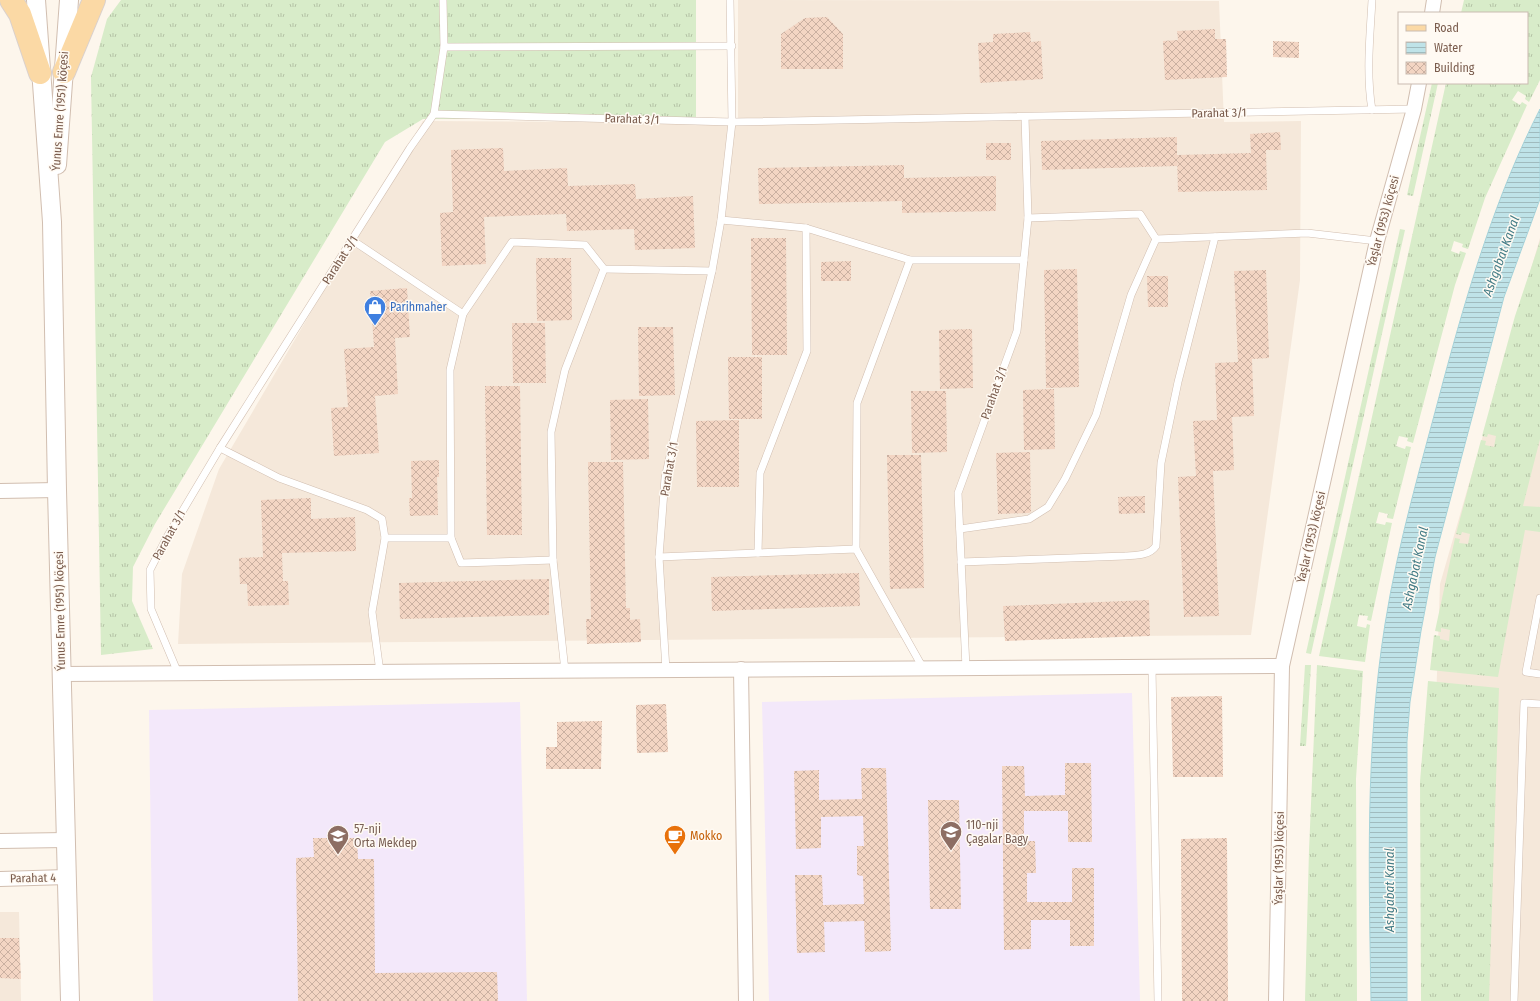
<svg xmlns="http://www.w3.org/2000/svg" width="1540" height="1001" font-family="'Fira Sans Condensed',sans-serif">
	<defs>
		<pattern id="grass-tufts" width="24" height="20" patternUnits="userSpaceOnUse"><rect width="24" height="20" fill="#d8ecc9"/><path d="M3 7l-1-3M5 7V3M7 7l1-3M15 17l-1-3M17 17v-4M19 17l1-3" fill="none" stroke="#b4c2a5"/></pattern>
		<pattern id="water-rules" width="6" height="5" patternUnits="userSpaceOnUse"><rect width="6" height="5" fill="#bfe3e8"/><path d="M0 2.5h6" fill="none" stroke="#a0bbbe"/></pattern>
		<pattern id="building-cross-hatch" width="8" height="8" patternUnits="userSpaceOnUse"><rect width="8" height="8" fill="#f3d5c3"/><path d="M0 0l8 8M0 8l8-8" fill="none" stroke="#cab0a1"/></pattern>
	</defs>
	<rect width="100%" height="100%" fill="#fdf6ec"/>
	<g fill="#f5e8da">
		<path d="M738,0L1219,1L1224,122L1301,121L1300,280L1251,635L178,644L182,574L219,469L423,121L738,123Z"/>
		<path d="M1540,238V1001H1426L1440,584Z"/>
		<path d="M0,912H19L21,1001H0Z"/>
	</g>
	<g fill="#f3e8fa">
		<path d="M1132,693L1140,1001H769L762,702Z"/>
		<path d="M520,702L527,1001H153L149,710Z"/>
	</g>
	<g fill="url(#grass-tufts)">
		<path d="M121,0H696V118L423,119L385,142L155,524L133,567L132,601L153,649L101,655L91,77L107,19Z"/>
		<path d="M1464,0H1540V80L1529,102L1525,99L1526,96L1518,91L1512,100L1520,105L1522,102L1527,105L1485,198L1468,249L1462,247L1463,244L1454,241L1451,251L1459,254L1460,251L1466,253L1455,285L1413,443L1407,441L1408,438L1399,436L1396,446L1405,449L1406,446L1411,447L1393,519L1387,518L1388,514L1379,512L1376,523L1385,525L1386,522L1392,523L1371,621L1367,620L1368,616L1359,615L1357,626L1366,628L1367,624L1370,625L1365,662L1319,656L1446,83H1527V13H1461Z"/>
		<path d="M1432,83H1438L1413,196L1407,195Z"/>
		<path d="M1400,229L1405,230L1311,654L1306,653Z"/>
		<path d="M1540,241V439L1523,506L1540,507V532L1525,530L1498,677L1430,670L1434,635L1440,636V639L1449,641L1450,630L1441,628V632L1435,631L1455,538L1460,539L1459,543L1468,544L1470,534L1462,532L1461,535L1456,534L1481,440L1486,441L1485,445L1494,447L1496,436L1488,434L1487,437L1482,436L1515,316Z"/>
		<path d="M1305,665H1311L1306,746H1300Z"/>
		<path d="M1317,665L1363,671L1356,779L1357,1001H1305L1309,850Z"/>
		<path d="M1428,681L1499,688L1489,1001H1421L1420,782Z"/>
	</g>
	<path fill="url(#water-rules)" stroke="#a5d3da" d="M1540,109V199L1504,297L1435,557L1421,631L1410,702L1407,741V1001H1371C1369,875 1365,749 1385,624C1398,542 1422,462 1443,382C1468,289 1496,195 1540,109Z"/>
	<g fill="url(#building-cross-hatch)">
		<path d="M827,17L843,34V69H781V34L805,18Z"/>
		<path d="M1215,29V39H1226L1227,77L1165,80L1163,41L1178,40L1177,31Z"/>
		<path d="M1030,32L1031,42L1041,41L1043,79L980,83L978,43L993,42V34Z"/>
		<path d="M1273,41L1299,42V58L1273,57Z"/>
		<path d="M1280,132L1281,150H1266L1267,190L1178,192L1177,155L1251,153L1250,134Z"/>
		<path d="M1177,137V166L1042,170L1041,141Z"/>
		<rect x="986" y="143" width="25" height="17"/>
		<path d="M503,148L504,171L567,168L568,186L635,184L636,199L693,196L695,248L635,250L634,229L567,231L566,214L484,217L486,264L442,266L440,213L453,212L451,150Z"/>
		<path d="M904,165V178L996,176V211L902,213V201L759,204L758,168Z"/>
		<path d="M751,238H786L787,355H752Z"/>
		<path d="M536,258H571L572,320L537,321Z"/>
		<path d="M851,261V281H821V262Z"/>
		<path d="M1077,269L1079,387L1046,388L1044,270Z"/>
		<path d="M1266,270L1269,358L1252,359L1254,416L1232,417L1234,470L1213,471L1219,616L1184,617L1178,477L1196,476L1193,421L1217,420L1215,363L1238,362L1234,271Z"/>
		<path d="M1147,276H1168V307H1148Z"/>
		<path d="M407,288L410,337L395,338L398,394L375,396L379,453L334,456L331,408L348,407L344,349L374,347L370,291Z"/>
		<path d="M512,323H545L546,383H513Z"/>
		<path d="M638,327H673L675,395L639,396Z"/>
		<path d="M972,329L973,388L940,389L939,330Z"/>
		<path d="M728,357H762V419H729Z"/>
		<path d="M485,386H520L522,535H487Z"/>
		<path d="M1054,389L1055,449L1024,450L1023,390Z"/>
		<path d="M911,391H946L947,452L912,453Z"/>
		<path d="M648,399L649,459L611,460L610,400Z"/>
		<path d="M739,420V487H697L696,421Z"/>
		<path d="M1030,452L1031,512L1029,513L998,514L996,453Z"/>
		<path d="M887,455H921L924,588L890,589Z"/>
		<path d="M439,460V477H437L438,515L410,516L409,498H412L411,461Z"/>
		<path d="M588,462H623L626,608H630V620L640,619L641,642L587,644L586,619H591Z"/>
		<path d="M1145,496V513L1119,514L1118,497Z"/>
		<path d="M311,498V519L355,517L356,551L282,553L283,581H288L289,605L248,606L247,584H240L239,558L263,557L261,500Z"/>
		<path d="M859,573L860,606L712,611L711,577Z"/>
		<path d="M549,579V615L400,619L399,583Z"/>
		<path d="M1149,600L1150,636L1005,641L1003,606Z"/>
		<path d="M1222,696L1223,777H1173L1171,697Z"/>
		<path d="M666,704L668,752L637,753L636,705Z"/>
		<path d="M602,721L601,769H546V747H557V722Z"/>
		<path d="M1065,763H1091L1092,842H1068V811H1024V841H1035L1036,873H1027V902H1072V868H1094V946H1070V920H1031V949L1004,950L1002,766H1024L1025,796L1065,795Z"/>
		<path d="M861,768H886L891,951L865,952L864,921L824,922L825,952L797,953L795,875H822L823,905L864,904L863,876L857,875V846H864L863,816L821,817V848L796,849L794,771L819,770V800L862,799Z"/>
		<path d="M928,800H959L961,909H930Z"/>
		<path d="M313,838H357L358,859H374L375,973L497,972L498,1001H298L296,858L314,857Z"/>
		<path d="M1227,838L1228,1001H1182L1181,839Z"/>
		<path d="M0,938H19L21,979L0,978Z"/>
	</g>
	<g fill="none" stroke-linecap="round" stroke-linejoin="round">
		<g stroke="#d1beb0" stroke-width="8">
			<g id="service">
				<path d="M443,0L444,47"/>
				<path d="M1372,0C1370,37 1366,73 1372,110"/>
				<path d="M434,114L444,47L732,46"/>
				<path d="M1028,218L1140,214L1156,239L1307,233L1377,241"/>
				<path d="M721,220L806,228L910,260H1024"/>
				<path d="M352,240L463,314"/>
				<path d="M220,448L279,478L367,510L382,519L385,538"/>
				<path d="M960,529L1029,519L1048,507L1065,479L1096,415L1131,295L1156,239"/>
				<path d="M451,538L461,563L553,560"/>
				<path d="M856,549L857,403L910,260"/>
				<path d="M758,553L760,473L807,351L806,228"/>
				<path d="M659,557L856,549L923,668"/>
				<path d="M961,562L1125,556C1136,555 1149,556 1156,546L1161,463L1178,382L1215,237"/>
				<path d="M1540,598L1526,672L1540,674"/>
				<path d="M1152,667L1158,1001"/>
				<path d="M966,668L958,493L1017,331L1028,218L1025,117"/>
				<path d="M666,670L659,557L665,478L712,271L721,220L732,122L730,0"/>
				<path d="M565,671L553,560L551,432L565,370L604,269"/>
				<path d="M380,672L372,612L385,538H451L450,370L463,314L512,242L585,245L604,269L712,271"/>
				<path d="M178,673L151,609L150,570L167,537L220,448L410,148L434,114L732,122L1414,109"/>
				<path d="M1514,1001L1524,703L1540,704"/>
			</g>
		</g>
		<g stroke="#d1beb0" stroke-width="16">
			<g id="minor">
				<path d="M1432,13L1434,0"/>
				<path d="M0,491L57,490"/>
				<path d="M741,669L746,1001"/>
				<path d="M61,674L1282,666"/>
				<path d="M0,841L65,840"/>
				<path d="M0,879L67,877"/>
				<path d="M1276,1001L1282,666L1377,241L1414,109L1419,83"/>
			</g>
		</g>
		<g stroke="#d1beb0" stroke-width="20">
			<g id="tertiary">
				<path d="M36,0L52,222L57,490L70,1001"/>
				<path d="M57,165L69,0"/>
			</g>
		</g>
		<g stroke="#dad1cd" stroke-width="24">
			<g id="primary">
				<path d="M11,0L20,14L40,73"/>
				<path d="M64,72L94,0"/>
			</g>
		</g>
		<use href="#service" stroke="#fff" stroke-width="7"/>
		<use href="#minor" stroke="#fff" stroke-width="14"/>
		<use href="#tertiary" stroke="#fff" stroke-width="18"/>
		<use href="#primary" stroke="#fbd9a5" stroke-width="22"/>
	</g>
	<defs>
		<g id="shop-pin" transform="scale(1.15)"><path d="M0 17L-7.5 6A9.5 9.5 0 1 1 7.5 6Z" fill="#3f7fe0" stroke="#fffaf3"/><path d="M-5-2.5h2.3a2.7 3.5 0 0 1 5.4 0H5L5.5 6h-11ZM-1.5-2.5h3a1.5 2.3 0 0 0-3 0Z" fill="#fff"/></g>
		<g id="school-pin" transform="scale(1.15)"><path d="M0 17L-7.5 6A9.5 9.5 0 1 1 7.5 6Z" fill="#8d6e63" stroke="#fffaf3"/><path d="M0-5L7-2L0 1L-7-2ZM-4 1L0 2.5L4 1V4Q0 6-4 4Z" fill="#fff"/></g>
		<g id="cafe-pin" transform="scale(1.15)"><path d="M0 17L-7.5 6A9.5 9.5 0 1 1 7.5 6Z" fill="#e8710a" stroke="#fffaf3"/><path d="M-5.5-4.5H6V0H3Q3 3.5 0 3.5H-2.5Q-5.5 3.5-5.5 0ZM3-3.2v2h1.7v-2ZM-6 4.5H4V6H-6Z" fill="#fff"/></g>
	</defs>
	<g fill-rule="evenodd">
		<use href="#shop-pin" x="375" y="307"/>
		<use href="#school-pin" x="951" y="832"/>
		<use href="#school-pin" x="338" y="836"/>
		<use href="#cafe-pin" x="675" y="836"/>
	</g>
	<g text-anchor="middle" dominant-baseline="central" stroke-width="3" stroke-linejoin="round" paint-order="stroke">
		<g font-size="12" fill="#7a5c4d" stroke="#fffaf3">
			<text transform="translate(60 111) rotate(-86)">Ýunus Emre (1951) köçesi</text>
			<text transform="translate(1219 113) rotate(-1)">Parahat 3/1</text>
			<text transform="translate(632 119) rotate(2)">Parahat 3/1</text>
			<text transform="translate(1383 221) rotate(-75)">Ýaşlar (1953) köçesi</text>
			<text transform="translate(340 260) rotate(-57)">Parahat 3/1</text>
			<text transform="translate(994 393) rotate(-70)">Parahat 3/1</text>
			<text transform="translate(669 469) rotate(-80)">Parahat 3/1</text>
			<text transform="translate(169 535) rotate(-61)">Parahat 3/1</text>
			<text transform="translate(1311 537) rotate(-77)">Ýaşlar (1953) köçesi</text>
			<text transform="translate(60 611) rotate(-91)">Ýunus Emre (1951) köçesi</text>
			<text transform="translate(1279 858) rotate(-89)">Ýaşlar (1953) köçesi</text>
			<text transform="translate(33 878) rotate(-1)">Parahat 4</text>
		</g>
		<g font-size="12" fill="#366cbe" stroke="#fffaf3" text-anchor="start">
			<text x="390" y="307">Parihmaher</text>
		</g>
		<g font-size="12" fill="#785e54" stroke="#fffaf3" text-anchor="start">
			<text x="966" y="825">110-nji<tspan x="966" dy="14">Çagalar Bagy</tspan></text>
			<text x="354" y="829">57-nji<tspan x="354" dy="14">Orta Mekdep</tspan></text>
		</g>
		<g font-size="12" fill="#c56008" stroke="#fffaf3" text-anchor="start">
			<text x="690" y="836">Mokko</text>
		</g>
		<g font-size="13" font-style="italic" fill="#437c86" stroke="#fffaf3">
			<text transform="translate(1501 256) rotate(-70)">Ashgabat Kanal</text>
			<text transform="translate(1415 568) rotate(-78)">Ashgabat Kanal</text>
			<text transform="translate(1389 890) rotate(-90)">Ashgabat Kanal</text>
		</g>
	</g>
	<rect x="1398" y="12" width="130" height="72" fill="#fffaf3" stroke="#cabbb1"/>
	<rect x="1406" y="25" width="20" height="6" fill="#fbd9a5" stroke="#cabbb1"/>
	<text x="1434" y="32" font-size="12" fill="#7a5c4d">Road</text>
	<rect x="1406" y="42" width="20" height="12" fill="url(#water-rules)" stroke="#cabbb1"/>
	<text x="1434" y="52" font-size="12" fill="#7a5c4d">Water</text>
	<rect x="1406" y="62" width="20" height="12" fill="url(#building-cross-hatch)" stroke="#cabbb1"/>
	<text x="1434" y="72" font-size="12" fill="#7a5c4d">Building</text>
</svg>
